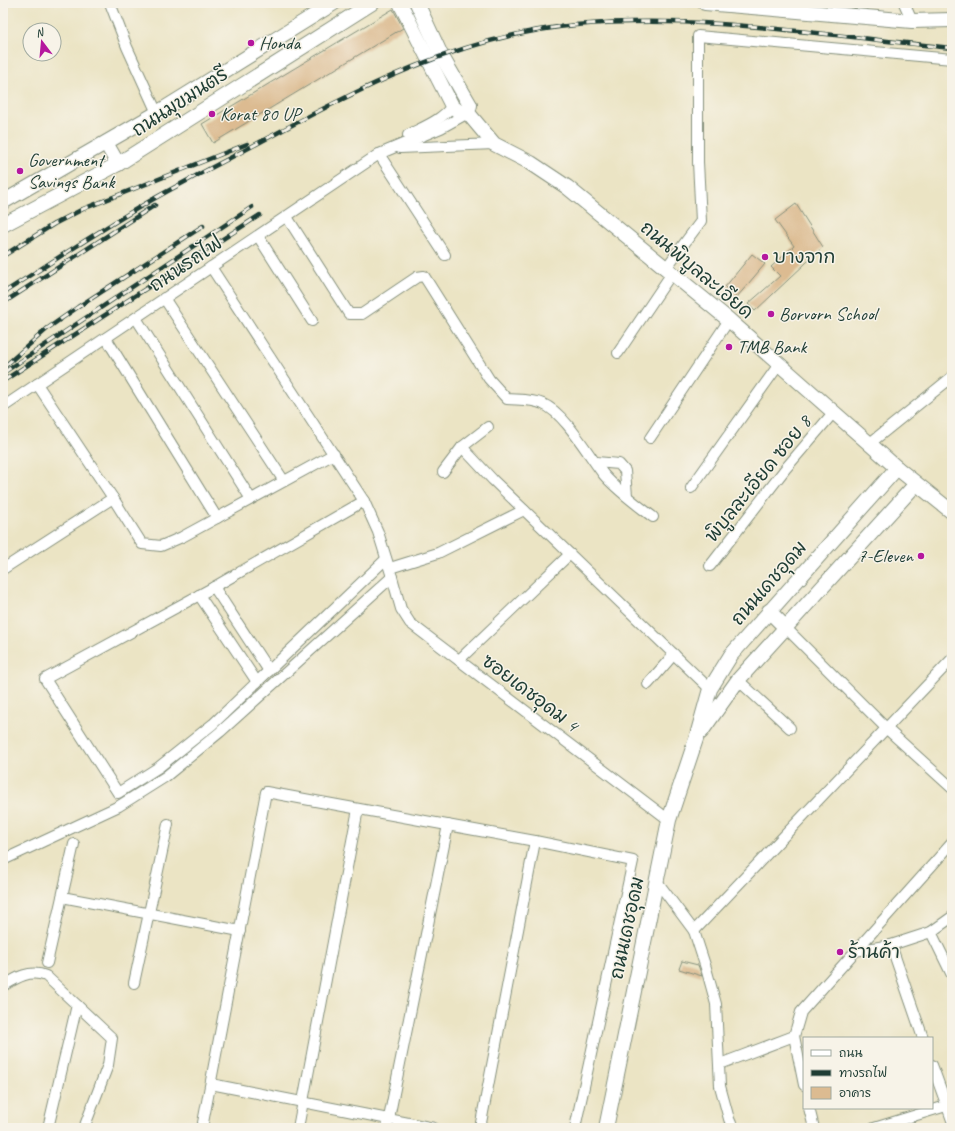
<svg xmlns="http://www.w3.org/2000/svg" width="955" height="1131" font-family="Caveat,'Playpen Sans Thai',sans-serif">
	<rect width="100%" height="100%" fill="#f7f3e8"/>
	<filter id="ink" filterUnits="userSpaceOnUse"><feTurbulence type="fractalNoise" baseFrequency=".025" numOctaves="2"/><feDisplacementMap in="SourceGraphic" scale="8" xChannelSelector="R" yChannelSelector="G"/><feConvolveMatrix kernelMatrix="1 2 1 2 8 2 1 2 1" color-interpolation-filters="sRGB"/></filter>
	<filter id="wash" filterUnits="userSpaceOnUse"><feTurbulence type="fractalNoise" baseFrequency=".012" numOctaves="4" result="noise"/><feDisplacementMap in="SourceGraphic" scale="16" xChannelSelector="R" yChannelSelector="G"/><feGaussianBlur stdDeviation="0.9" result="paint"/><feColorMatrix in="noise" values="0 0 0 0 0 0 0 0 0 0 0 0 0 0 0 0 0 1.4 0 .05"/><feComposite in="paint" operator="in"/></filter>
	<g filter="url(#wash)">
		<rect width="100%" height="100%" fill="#ebe4c4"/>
		<g id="blocks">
			<g fill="#dcbb91">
				<path d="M393,9L403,28L213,143L202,124Z"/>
				<path d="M796,204L823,247L755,311L748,304L780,276L771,267L794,246L775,220Z"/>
				<path d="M752,254L765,264L737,297L725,287Z"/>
				<path d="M682,961L698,965L702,976L679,969Z"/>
			</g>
		</g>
	</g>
	<g filter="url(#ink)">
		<use href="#blocks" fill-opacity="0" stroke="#85907c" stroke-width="1"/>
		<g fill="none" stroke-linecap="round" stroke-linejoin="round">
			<g stroke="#85907c" stroke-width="12">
				<g id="minor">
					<path d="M110,3L127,47L157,113"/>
					<path d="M904,3L912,21"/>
					<path d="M408,135C423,127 442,120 452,106"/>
					<path d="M400,148L494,144"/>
					<path d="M379,154L445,255"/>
					<path d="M287,217L349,314H362L417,277L424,276L489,379L507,399C519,400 532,399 543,404C565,413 589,456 604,475C618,491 636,504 653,517"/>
					<path d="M258,236L312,321"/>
					<path d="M666,268L701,221L698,162V36L952,59"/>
					<path d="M164,298L284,481"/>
					<path d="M136,318L251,499"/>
					<path d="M106,338L217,518"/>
					<path d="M618,353L672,273"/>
					<path d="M37,384L113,498L142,544L161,546L182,537L334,454"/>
					<path d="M3,407L379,154L441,128L468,113"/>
					<path d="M650,438L729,320"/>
					<path d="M869,444L952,377"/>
					<path d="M462,447L493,480L710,689"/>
					<path d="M596,462L619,464L625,471L627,496"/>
					<path d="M443,472L462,447L488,427"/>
					<path d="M691,488L780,363"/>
					<path d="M364,501L214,587L45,679L118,793L159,767L213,724L386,559"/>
					<path d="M710,566L786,468L833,413"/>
					<path d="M390,568L438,553L524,510"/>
					<path d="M3,569L113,498"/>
					<path d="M392,577L401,609L410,623L669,820"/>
					<path d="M214,587L269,671"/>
					<path d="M199,595L257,682"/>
					<path d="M786,628L887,729L952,788"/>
					<path d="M459,660L570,554"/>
					<path d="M738,680L790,728"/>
					<path d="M648,684L674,654"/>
					<path d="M3,860L119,806L165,777L220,732L392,577L378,532L364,501L211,267"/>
					<path d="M656,880L694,931L706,968L716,1004L720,1086L729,1119L733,1128"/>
					<path d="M62,897L240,931"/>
					<path d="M694,931L952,659"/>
					<path d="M931,932L952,975"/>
					<path d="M891,945L923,1038"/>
					<path d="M855,951L891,945L931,932L952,917"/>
					<path d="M47,963L74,844"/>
					<path d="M134,983L168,824"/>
					<path d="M3,986C16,978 30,969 46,976L112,1038L108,1065L84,1128"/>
					<path d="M794,1036L804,1085"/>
					<path d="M720,1064L794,1036L801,1012L952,843"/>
					<path d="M932,1065L952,1120"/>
					<path d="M211,1084L434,1128"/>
					<path d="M809,1108L814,1128"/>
					<path d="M48,1128L77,1005"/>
					<path d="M202,1128L266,792L535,841L633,861L575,1128"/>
					<path d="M298,1128L358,809"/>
					<path d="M387,1128L448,825"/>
					<path d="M480,1128L535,841"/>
					<path d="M874,1128L946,1106"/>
				</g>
			</g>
			<g stroke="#85907c" stroke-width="16">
				<g id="secondary">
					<path d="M400,3L452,106L458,111L468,113L494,144L531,163L567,187L729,320L897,468L952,512"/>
					<path d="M417,3L441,55L470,105L468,113"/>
					<path d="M705,3L912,21L952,20"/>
					<path d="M106,143L118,164"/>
					<path d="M3,202L157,113L334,3"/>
					<path d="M3,225L118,164L372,3"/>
					<path d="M769,611L786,628"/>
					<path d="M701,732L738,680L916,484"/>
					<path d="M606,1128L669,820L696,739L710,689L731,655L897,468"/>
				</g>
			</g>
			<use href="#minor" stroke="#fff" stroke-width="10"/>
			<use href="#secondary" stroke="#fff" stroke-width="14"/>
			<g stroke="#1f3d34" stroke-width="4.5">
				<g id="rail">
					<path d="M3,256L54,224L83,209L247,144"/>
					<path d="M3,293C52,262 100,230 150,201C187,180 225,161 262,141C362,87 461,36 576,25C701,13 828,36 952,48"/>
					<path d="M3,303L155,205"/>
					<path d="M5,366L48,328L78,307L203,226"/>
					<path d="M3,373L252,207"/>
					<path d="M3,381L260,215"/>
				</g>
			</g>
			<use href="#rail" stroke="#f7f3e8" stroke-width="3" stroke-dasharray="9" stroke-linecap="butt"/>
		</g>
	</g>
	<g fill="#b5179e" stroke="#f7f3e8" stroke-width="1.5">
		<circle cx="251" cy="43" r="4"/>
		<circle cx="212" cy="114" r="4"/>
		<circle cx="20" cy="171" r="4"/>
		<circle cx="765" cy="257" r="4"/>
		<circle cx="771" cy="314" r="4"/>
		<circle cx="729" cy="347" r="4"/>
		<circle cx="921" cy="556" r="4"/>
		<circle cx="840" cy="952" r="4"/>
	</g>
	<g text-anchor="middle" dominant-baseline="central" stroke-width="3" stroke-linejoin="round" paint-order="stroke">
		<g font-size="19" fill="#1f3d34" stroke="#f7f3e8" text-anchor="start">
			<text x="259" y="43">Honda</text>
			<text x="220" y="114">Korat 80 UP</text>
			<text x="28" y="160">Government<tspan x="28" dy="22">Savings Bank</tspan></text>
			<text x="773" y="257">บางจาก</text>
			<text x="779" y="314">Borvorn School</text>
			<text x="737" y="347">TMB Bank</text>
			<text x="913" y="556" text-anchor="end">7-Eleven</text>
			<text x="848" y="952">ร้านค้า</text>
		</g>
		<g font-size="19" fill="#1f3d34" stroke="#f7f3e8">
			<text transform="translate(180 102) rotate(-33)">ถนนมุขมนตรี</text>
			<text transform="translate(186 264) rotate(-34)">ถนนรถไฟ</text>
			<text transform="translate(697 270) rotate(40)">ถนนพิบูลละเอียด</text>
			<text transform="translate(758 479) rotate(-51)">พิบูลละเอียด ซอย 8</text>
			<text transform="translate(769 583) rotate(-49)">ถนนเดชอุดม</text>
			<text transform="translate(530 693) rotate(37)">ซอยเดชอุดม 4</text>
			<text transform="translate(627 928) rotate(-78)">ถนนเดชอุดม</text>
		</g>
	</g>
	<rect width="955" height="1131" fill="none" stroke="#f7f3e8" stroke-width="16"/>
	<rect x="803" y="1037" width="130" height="72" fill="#f7f3e8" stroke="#a1aaa0"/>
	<rect x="811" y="1050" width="20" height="6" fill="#ffffff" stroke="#a1aaa0"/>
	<text x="839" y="1057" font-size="12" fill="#1f3d34">ถนน</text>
	<rect x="811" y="1070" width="20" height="6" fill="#1f3d34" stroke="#a1aaa0"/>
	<text x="839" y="1077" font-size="12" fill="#1f3d34">ทางรถไฟ</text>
	<rect x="811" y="1087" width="20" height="12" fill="#dcbb91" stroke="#a1aaa0"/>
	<text x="839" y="1097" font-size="12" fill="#1f3d34">อาคาร</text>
	<g transform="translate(42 42) rotate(344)"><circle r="19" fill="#f7f3e8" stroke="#a1aaa0"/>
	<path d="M0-3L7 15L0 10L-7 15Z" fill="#b5179e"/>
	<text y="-6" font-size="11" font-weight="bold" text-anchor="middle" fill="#1f3d34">N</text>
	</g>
</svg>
